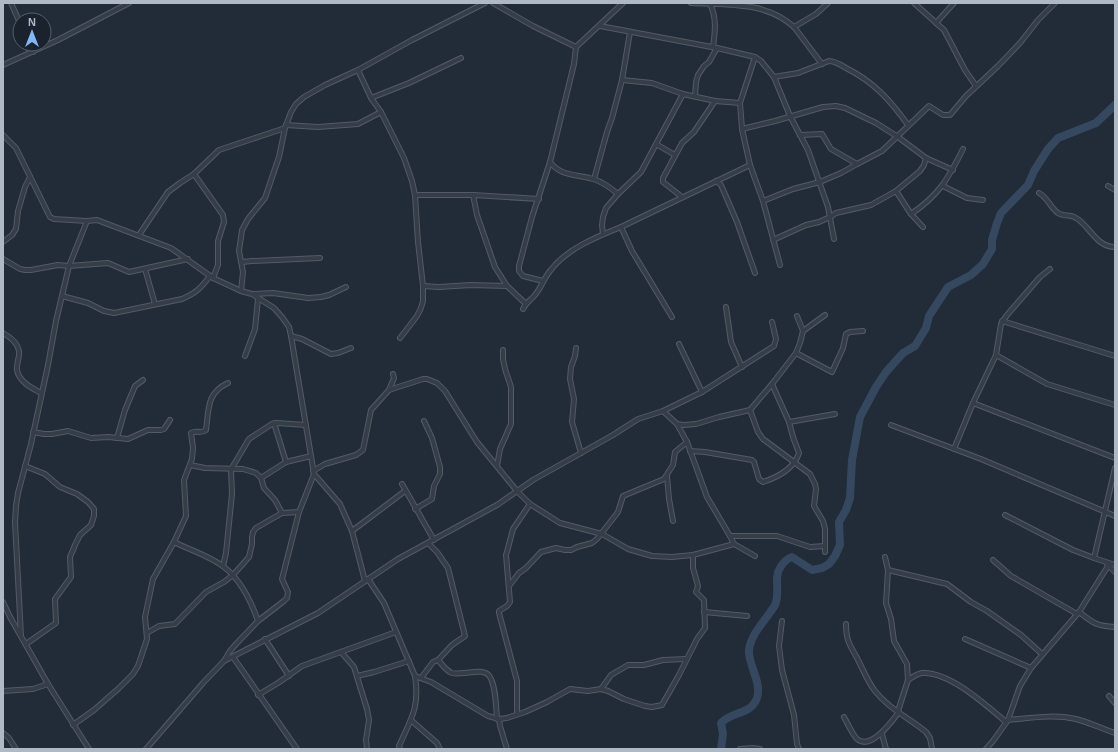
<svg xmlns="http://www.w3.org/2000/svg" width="1118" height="752" font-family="Helvetica,sans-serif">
	<rect width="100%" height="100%" fill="#212c38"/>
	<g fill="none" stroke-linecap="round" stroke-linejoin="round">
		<path stroke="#35485f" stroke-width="8" d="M721,749L723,734L721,723C732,711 751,715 757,698C762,682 748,665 749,650C751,633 767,619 775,605C780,594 775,583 778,572C781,565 785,559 792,557L812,570L822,568L829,564L835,556L840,545L839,522L846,510L850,498L852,460L860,417L876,387L886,372L903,353L915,346L926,328L929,316L948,287L971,275L983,264L992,249V240L997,223L1001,213L1028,185L1034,171L1048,149L1058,138L1096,123L1115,105"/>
		<g stroke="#525b66" stroke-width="6">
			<g id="street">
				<path d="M11,3L20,23"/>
				<path d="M493,3L533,26L576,47"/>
				<path d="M691,3C726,5 766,1 794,27L822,64"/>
				<path d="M914,3L944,30L965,70L976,86"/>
				<path d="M710,4C717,17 715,33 713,47"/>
				<path d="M936,23L954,3"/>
				<path d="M600,26L717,48L755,57L761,61L774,77L790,116L808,150L828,207L834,239"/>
				<path d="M794,27L816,14L828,3"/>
				<path d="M30,44L33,52"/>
				<path d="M755,57L740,103L742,129L750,165L763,201L780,265"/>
				<path d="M3,65L58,40L129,3"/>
				<path d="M358,70L371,98L381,112L404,158L412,181L415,195L418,242L423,286V301L421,308L417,316L400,338"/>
				<path d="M774,77L798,73L829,61C835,61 841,65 846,68C874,82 890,100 908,125"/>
				<path d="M622,80L652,83L683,94L715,101L740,103"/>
				<path d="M695,96L696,82L698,75L704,66L709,62L717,48"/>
				<path d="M371,98L409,83L461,58"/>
				<path d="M286,125L318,127L358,124L381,112"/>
				<path d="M742,129L775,121L823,107L836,106L845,108L876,123L898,137L926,158L953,170"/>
				<path d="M3,135L16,148L50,217L54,219L87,221"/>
				<path d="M800,135L822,134L831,149L857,164"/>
				<path d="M656,144L675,155"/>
				<path d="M550,162C561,177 578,174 593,179C603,182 611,188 618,194"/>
				<path d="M194,174L223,215L224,222L218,241V265L213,278"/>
				<path d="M594,179L607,132L612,118L622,80L630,32"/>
				<path d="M716,181L721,185L737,222L755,273"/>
				<path d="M943,186L967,198L983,200"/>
				<path d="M1108,186L1115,190"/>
				<path d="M896,191L911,214L923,227"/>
				<path d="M1039,193C1048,198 1050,207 1058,213C1064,217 1071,214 1076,218C1090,226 1096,247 1115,247"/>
				<path d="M415,195H473L539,199"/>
				<path d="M473,195L477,215L495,267L507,286L526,304"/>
				<path d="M682,197L663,182V178L682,143L694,132L715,101"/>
				<path d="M763,201L793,189L820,182L841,173L857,164L882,151L929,106L943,115H950L966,96L998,66L1020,43L1038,20L1055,3"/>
				<path d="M911,214C939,195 948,179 963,149"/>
				<path d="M621,227L632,251L672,317"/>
				<path d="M603,234L602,225L603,217L606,208L618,194L641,172L683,94"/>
				<path d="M139,235L168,192L180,183L194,174L219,150L285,128"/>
				<path d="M773,240L806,225L819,222L830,217L836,213L871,205L896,191L920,171L924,165L926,158"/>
				<path d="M3,242L12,235L16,229L18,211L25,187L30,177"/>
				<path d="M3,259L20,269L25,270H31L58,265L69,266L108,263L129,272L188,259"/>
				<path d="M242,262L252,261L320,258"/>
				<path d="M145,269L155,304"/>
				<path d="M543,281L523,276L519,271V266L532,217L550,162L574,64L576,47L623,3"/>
				<path d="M423,286L439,287L471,285L507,286"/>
				<path d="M241,291L243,272L239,251L242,230L248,219L265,198L279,157L285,128L291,112L296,104L304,97L325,85L358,70L412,40L485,3"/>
				<path d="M253,294L273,293L308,298L321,297L329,295L346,287"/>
				<path d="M62,296L88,303L104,311L114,313L182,299C196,293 201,288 210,276"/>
				<path d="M726,307L731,342L742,367"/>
				<path d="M523,309C526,302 531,300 535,295C541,288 544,278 550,271C566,249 596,237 621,227L750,165"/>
				<path d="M797,316L803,331"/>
				<path d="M1002,321L1115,356"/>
				<path d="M3,333C10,337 18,343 19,351C20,357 16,364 17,370C19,382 32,388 41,393"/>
				<path d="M291,336L302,339L331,354L338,353L351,348"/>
				<path d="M679,344L702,392"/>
				<path d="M576,348L575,356L571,367L570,379L574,399L572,422L581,453"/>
				<path d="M796,353L832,372L843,348L846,334L850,332L863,331"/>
				<path d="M996,355L1047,384L1115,405"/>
				<path d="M245,356L255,329L258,299"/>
				<path d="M389,390L423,379H427L437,383L445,391L477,442L517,491L530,504L560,523L602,534L628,549L652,556L672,557L693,555L734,544"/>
				<path d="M973,403L1115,458"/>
				<path d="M750,410L758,432L763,439L810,474L815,484L816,489L814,506L823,521L825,529V552"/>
				<path d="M663,411L702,392L774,346L776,339L772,322"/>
				<path d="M789,422L835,414"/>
				<path d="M274,423L286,462"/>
				<path d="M677,424L687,442L707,497L730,536H777L810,547L825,546"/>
				<path d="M891,425L981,459L1115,516"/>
				<path d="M33,432L44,434H52L68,431L91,438L108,437L128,439L148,430H161L164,429L170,420"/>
				<path d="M117,438L125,410L135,386L143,380"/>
				<path d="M954,449L973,403L996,355L1001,324L1007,315L1040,277L1050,269"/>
				<path d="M690,451L705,452L752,460L754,462L759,479L763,482C778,477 794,469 799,453L793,437L789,422L772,384"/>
				<path d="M190,465L205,468L243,469L256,473L261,478L264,488L275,500L282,513"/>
				<path d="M25,466L45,474L60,487L77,494L88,502L94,509V516L91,525L80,535L75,545L70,557L71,577L55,599L56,623L26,644"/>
				<path d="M497,466L500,449L511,424V387L505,369L503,359V350"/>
				<path d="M1115,468L1094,558L1115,565"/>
				<path d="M313,471L325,464L356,455L363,450L371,410L389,390L394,378L393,374"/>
				<path d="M314,474L340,504L352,531L365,581"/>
				<path d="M667,476L669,499L673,521"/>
				<path d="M261,478L286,462L311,456"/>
				<path d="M402,484L434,540"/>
				<path d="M415,509L432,499L434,486L440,474V467L432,438L424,421"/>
				<path d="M1005,515L1073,550L1094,558"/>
				<path d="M352,531L405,491"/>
				<path d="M730,536L734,544L755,556"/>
				<path d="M174,542C190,550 210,556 224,567C241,580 251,601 258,621"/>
				<path d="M885,557L888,570L886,603L891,619L894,641L907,664L908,680L898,711"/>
				<path d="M993,560L1011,576L1077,614"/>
				<path d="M1107,564L1115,572"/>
				<path d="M223,566L226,553L232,494L231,470L233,466L249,439L272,424L277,423L306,425"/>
				<path d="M888,570L947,584L971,602L987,611L1021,635L1042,654"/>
				<path d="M368,579L384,603L415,676C420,707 411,719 399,746L400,749"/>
				<path d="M509,586L519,573L526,568L541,552L556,548L565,550H571L577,547L592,543L597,539L618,512L623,496L664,479L673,465L675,452L687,442"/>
				<path d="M3,602L10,617L48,684L89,749"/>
				<path d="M704,612L747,616"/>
				<path d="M1079,612C1093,623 1096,626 1115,627"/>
				<path d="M782,621L779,646L782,670L794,715L797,744L799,749"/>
				<path d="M846,624C846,639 849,644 856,656C862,667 867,681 875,691C888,708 909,718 926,732L930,738L932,749"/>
				<path d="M147,633L159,626L175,624L206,592L224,582L233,575L249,557L252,544V537L253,532L256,528L282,513L299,512"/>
				<path d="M21,636L15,522L16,506L18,493L31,444L48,365L56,321L69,266L87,221L97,220L171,248L213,278L241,291L252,294L274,308L282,317L289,327L291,336L314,474L299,512L282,579L288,592L287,598L284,601L258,621L237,643L230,651L224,661L203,683L146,749"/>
				<path d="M265,639L289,676"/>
				<path d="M965,639L1031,668"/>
				<path d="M341,652L354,667L367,709L369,720L366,740L367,749"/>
				<path d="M233,657L297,749"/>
				<path d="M438,660C442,664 446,671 452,673C462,676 484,666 490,677C496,687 496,707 497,719"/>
				<path d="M224,661L318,613L398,559L497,505L533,480L613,435L638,419L663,411L677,424L684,425L696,424L719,417L750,410L772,384L796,353L800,343L803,331L825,315"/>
				<path d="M357,676L374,672L409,661"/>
				<path d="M415,676L431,682L488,716L499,719L507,718L525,712L547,702L570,689L588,691L601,689L608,691L624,699L645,706L652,707L662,705L679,675L697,639L705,628L704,600L696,592L698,586L693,568V555"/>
				<path d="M421,678L433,662L438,660L452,645L465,636L448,568L437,552L428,543"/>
				<path d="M908,680C913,677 916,674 922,673C949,671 986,705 1006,722"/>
				<path d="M601,689L611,675L628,665H644L663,660L686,659"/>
				<path d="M3,691L33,689L48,684"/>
				<path d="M258,695L278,683L302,666L396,632"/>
				<path d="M1109,696L1115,703"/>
				<path d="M517,714V681L499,613V611L507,606L510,602L506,555L508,548L513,529L530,504"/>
				<path d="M844,717C848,724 852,734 857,739C871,751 892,721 899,712"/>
				<path d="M499,719L500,726L507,749"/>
				<path d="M1008,720C1031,718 1053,714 1076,719C1088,722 1103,729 1115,733"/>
				<path d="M412,721L437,743L440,749"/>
				<path d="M73,725L94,710L118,689L133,674L138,666L147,639L145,617L153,579L174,542L186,516L184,480L192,459L193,448L191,433C196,430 202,434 206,430C209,410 206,393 228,383"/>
				<path d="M3,733L9,738L16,749"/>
				<path d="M882,734L886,749"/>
				<path d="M740,749L753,748L760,749"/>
				<path d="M986,749L993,741L1008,720L1020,686L1031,668L1079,612L1108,566"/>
			</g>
		</g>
		<use href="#street" stroke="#353e48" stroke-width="4"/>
	</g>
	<rect width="1118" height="752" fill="none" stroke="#afb8c5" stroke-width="8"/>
	<g transform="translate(32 32)"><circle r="19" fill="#1a232d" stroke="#565f6a"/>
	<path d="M0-3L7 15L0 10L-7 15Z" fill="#84b5f5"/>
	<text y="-6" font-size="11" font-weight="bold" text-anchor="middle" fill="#afb8c5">N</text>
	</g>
</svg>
